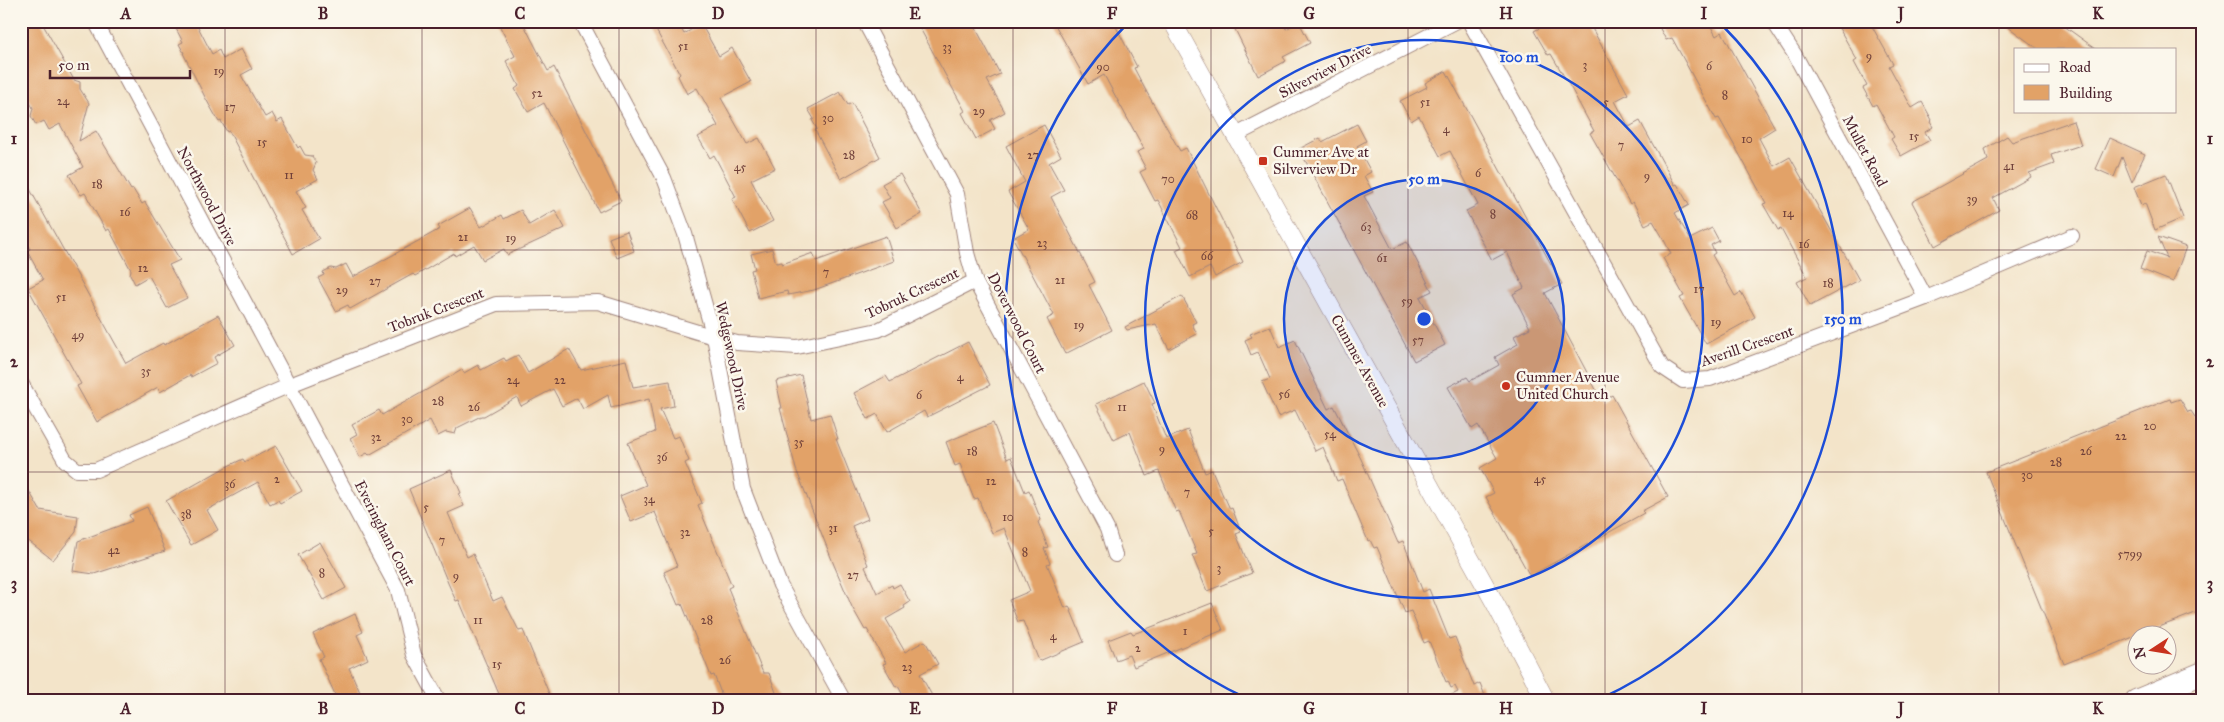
<svg xmlns="http://www.w3.org/2000/svg" width="2224" height="722" font-family="'IM FELL Great Primer',serif">
	<rect width="100%" height="100%" fill="#fbf7ec"/>
	<filter id="ink" filterUnits="userSpaceOnUse"><feTurbulence type="fractalNoise" baseFrequency=".02" numOctaves="2"/><feDisplacementMap in="SourceGraphic" scale="10" xChannelSelector="R" yChannelSelector="G"/><feConvolveMatrix kernelMatrix="1 2 1 2 8 2 1 2 1" color-interpolation-filters="sRGB"/></filter>
	<filter id="wash" filterUnits="userSpaceOnUse"><feTurbulence type="fractalNoise" baseFrequency=".0096" numOctaves="4" result="noise"/><feDisplacementMap in="SourceGraphic" scale="20" xChannelSelector="R" yChannelSelector="G"/><feGaussianBlur stdDeviation="1.12" result="paint"/><feColorMatrix in="noise" values="0 0 0 0 0 0 0 0 0 0 0 0 0 0 0 0 0 1.4 0 .05"/><feComposite in="paint" operator="in"/></filter>
	<g filter="url(#wash)">
		<rect width="100%" height="100%" fill="#f3e4c9"/>
		<g id="blocks">
			<g fill="#e2a267">
				<path d="M21,21H41L74,80L80,82V89L89,103L79,141L96,131L131,190L133,189L142,204L145,202L180,260L169,265L187,298L167,308L149,276L135,284L130,274L131,270L109,229L106,231L85,193L81,195L69,175L83,167L60,124L49,130L44,121L36,125L31,116L33,108L21,86Z"/>
				<path d="M172,21H195L212,54L219,50L223,59L241,49L252,69L241,75L265,117L272,113L277,122L282,119L298,148L300,146L305,155L312,156L316,163L313,170L318,179L296,191L306,208L302,210L319,239L293,254L229,131L227,132L221,121L219,122L206,99L183,53H184L179,44L183,42Z"/>
				<path d="M497,21H522L548,71L554,67L621,201L599,212L544,103L528,112L515,89L519,86L506,61L515,56Z"/>
				<path d="M651,21H677L684,34L701,24L719,56L732,48L751,82L721,98L747,144L759,138L775,168L751,180L773,221L750,233L732,199L736,197L714,155L710,158L698,137L718,126L697,88L687,94L678,76L680,74Z"/>
				<path d="M916,21H972L1000,74L987,80L1005,112L990,120L995,129L976,139L962,113L965,111Z"/>
				<path d="M1053,21H1113L1137,67L1134,68L1146,91L1180,151L1186,148L1243,262L1215,277L1210,267L1190,277L1176,250L1182,247L1158,200L1155,201L1140,172L1146,169L1137,152L1144,149L1104,75L1088,84Z"/>
				<path d="M1231,21H1282L1286,29L1299,22L1310,43L1283,57L1286,61L1258,76Z"/>
				<path d="M1553,21H1588L1628,94L1615,101L1629,127L1640,121L1675,185L1677,184L1689,205L1675,213L1690,239L1712,228L1719,241L1711,245L1715,253L1712,255L1735,296L1741,292L1755,317L1706,344L1680,298L1684,296L1663,258L1671,254L1663,238L1653,221L1645,225L1633,202L1630,204L1590,133L1594,131L1572,90L1551,54L1548,55L1534,31Z"/>
				<path d="M1656,21H1708L1716,36L1722,32L1775,128L1759,138L1774,166L1790,157L1859,280L1810,306L1797,282L1807,277L1781,229L1778,230L1763,204L1766,203L1742,159L1719,118L1716,119L1672,38L1666,40Z"/>
				<path d="M1835,21H1869L1893,64L1889,66L1912,108L1922,102L1932,120L1930,122L1933,127L1925,132L1930,140L1901,156L1891,139L1894,137L1876,104L1873,106L1863,88L1867,86L1854,62L1857,60Z"/>
				<path d="M2000,21H2057L2096,49H2038Z"/>
				<path d="M1446,71L1562,284L1545,293L1602,401L1612,395L1668,497L1642,511L1644,513L1530,576L1486,497L1494,493L1480,468L1497,458L1478,425L1472,429L1448,387L1467,377L1470,381L1499,365L1495,357L1518,344L1514,336L1530,328L1513,294L1524,288L1507,252L1492,260L1466,211L1478,205L1450,151L1440,156L1419,116L1411,121L1400,101L1427,87L1425,83Z"/>
				<path d="M840,92L848,105L852,103L880,157L841,179L815,130L817,129L812,120L814,119L808,109Z"/>
				<path d="M2073,121L2081,145L2051,155L2054,164L2029,173L2031,177L1993,198L1999,210L1935,246L1912,202L1988,160L1985,149L2007,136L2012,142Z"/>
				<path d="M1357,124L1366,141L1357,146L1371,172L1364,176L1373,192L1364,196L1392,249L1407,242L1432,291L1420,297L1445,345L1414,361L1299,149L1320,138L1322,142Z"/>
				<path d="M1044,125L1061,156L1049,163L1064,190L1051,197L1095,282L1089,285L1112,330L1065,354L1047,319L1054,315L1013,238L1029,229L1008,192L1025,182L1006,146Z"/>
				<path d="M2110,138L2145,154L2132,182L2122,157L2114,177L2096,169Z"/>
				<path d="M21,173L126,363L163,343L164,345L218,315L235,345L214,357L217,363L191,377L190,375L160,392L158,387L97,422L77,386L81,384L28,288L43,280L27,251L30,249L21,233Z"/>
				<path d="M900,174L922,214L897,228L882,202L890,198L882,184Z"/>
				<path d="M2166,174L2183,218L2155,230L2145,203L2141,205L2134,187Z"/>
				<path d="M470,208L481,227L502,215L504,219L521,210L529,225L555,210L565,228L507,255L504,249L483,260L474,245L455,256L454,253L415,276L413,274L350,309L348,305L336,311L318,278L324,275L323,272L331,268L336,269L346,264L353,277L440,229L438,226Z"/>
				<path d="M627,231L634,251L617,258L609,238Z"/>
				<path d="M886,236L894,261L814,290L788,295L787,291L758,298L751,270L755,269L751,254L772,249L776,263L782,262V264L813,253L816,261Z"/>
				<path d="M2158,237L2186,247L2173,282L2140,269L2147,251L2167,258Z"/>
				<path d="M1182,296L1196,322L1192,324L1197,334L1169,349L1156,324L1127,330L1125,327Z"/>
				<path d="M1270,326L1279,347L1295,340L1328,409L1334,406L1361,459L1398,543L1403,541L1423,592L1429,589L1449,639L1455,637L1474,686L1480,683L1487,701H1439L1458,692L1455,686L1451,688L1448,681L1446,682L1429,641L1424,643L1411,611L1405,613L1377,547L1374,548L1370,540L1368,541L1342,479L1337,481L1323,447L1315,451L1295,410L1278,417L1262,382L1270,379L1258,352L1251,355L1245,340L1252,337L1250,334Z"/>
				<path d="M968,342L990,385L927,417L924,411L887,432L877,414L868,419L854,393L886,376L890,382Z"/>
				<path d="M569,349L581,370L626,360L633,387L670,381L674,406L660,409L673,438L679,436L689,461L685,463L702,503L698,505L732,586L728,588L763,673H769L779,701H724L714,675L711,676L682,604L678,605L664,572L677,566L655,512L631,522L620,496L646,485L628,443L655,432L649,399L611,408L608,395L583,409L577,398L562,406L553,389L521,406L517,397L484,416H481L457,428L455,434L446,432L438,436L430,420L369,455L367,453L360,457L350,438L357,434L352,425L379,410L382,415L462,370L464,373L478,365L481,370L504,358L506,361L518,355L528,373Z"/>
				<path d="M801,375L811,419L830,414L838,439H836L868,519L852,526L868,565L865,567L877,593L892,585L893,588L900,584L910,602L904,606L905,608L886,619L905,652L925,641L938,664L920,674L935,701H906L898,686L896,687L883,664L886,663L867,629L865,630L852,607L834,565L796,469L780,408H782L776,381Z"/>
				<path d="M1144,381L1155,403L1152,404L1166,439L1188,430L1205,473L1212,470L1224,498H1225L1230,509L1232,508L1241,532L1236,534L1252,573L1207,591L1192,555L1197,554L1179,511L1176,512L1159,471L1147,476L1130,432L1114,440L1096,404Z"/>
				<path d="M2170,399L2171,402L2180,399L2188,412L2191,411L2203,429V610L2064,664L1986,472Z"/>
				<path d="M993,423L1007,459L1011,457L1025,492L1029,490L1041,520L1038,522L1048,547L1044,548L1050,563L1047,564L1065,608L1069,606L1084,642L1039,661L1023,621L1018,622L1009,600L1030,591L1004,528L992,533L978,498L974,499L960,464L955,466L946,442Z"/>
				<path d="M276,446L302,491L280,503L278,500L270,504L258,482L207,510L218,530L191,545L166,501L226,467L243,459L245,462Z"/>
				<path d="M451,470L461,493L459,494L464,506L448,513L467,557L473,554L493,601L502,597L519,631L523,630L552,701H502L459,600L456,601L448,583L409,489Z"/>
				<path d="M21,477L40,510L78,516L76,532L53,560L21,535Z"/>
				<path d="M147,507L165,551L94,574L73,571L78,541L132,521L129,515Z"/>
				<path d="M320,542L346,588L324,600L298,555Z"/>
				<path d="M1212,603L1223,630L1134,667L1129,655L1116,660L1108,640L1131,631L1133,634L1144,630Z"/>
				<path d="M355,614L363,632L357,635L368,659L349,668L364,701H338L319,659L324,657L313,634Z"/>
			</g>
		</g>
	</g>
	<g filter="url(#ink)">
		<use href="#blocks" fill-opacity="0" stroke="#9e827a" stroke-width="1"/>
		<g fill="none" stroke-linecap="round" stroke-linejoin="round">
			<g stroke="#9e827a" stroke-width="16">
				<g id="minor">
					<path d="M95,21L398,590L414,655L439,701"/>
					<path d="M580,21L664,178L685,234L714,337L743,489L780,585L844,701"/>
					<path d="M864,21L957,194L967,253L975,281L1107,529L1115,555"/>
					<path d="M1469,21L1662,367L1683,381L1710,379L1926,298L2072,236"/>
					<path d="M1773,21L1795,55L1926,298"/>
					<path d="M1234,136L1457,21"/>
					<path d="M21,383L65,460L77,470H96L290,385L496,304L598,302L714,337L737,343L797,347L878,330L975,281"/>
				</g>
			</g>
			<g stroke="#9e827a" stroke-width="19">
				<path id="tertiary" d="M1172,21L1496,605L1546,701"/>
			</g>
			<g stroke="#9e827a" stroke-width="24">
				<path id="primary" d="M2136,701L2203,673"/>
			</g>
			<use href="#minor" stroke="#fff" stroke-width="14"/>
			<use href="#tertiary" stroke="#fff" stroke-width="18"/>
			<use href="#primary" stroke="#fff" stroke-width="22"/>
		</g>
	</g>
	<path fill="none" stroke="#4a1f2b" stroke-width="1" stroke-opacity="0.55" d="M225,21V701M422,21V701M619,21V701M816,21V701M1013,21V701M1211,21V701M1408,21V701M1605,21V701M1802,21V701M1999,21V701M21,250H2203M21,472H2203"/>
	<circle cx="1424" cy="319" r="140" fill="#1d4ed8" fill-opacity=".12"/>
	<g fill="none" stroke="#1d4ed8" stroke-width="2.5">
		<circle cx="1424" cy="319" r="140"/>
		<circle cx="1424" cy="319" r="279"/>
		<path d="M1250 700A419 419 0 0 1 1128 23M1720 23A419 419 0 0 1 1598 700"/>
	</g>
	<g fill="#c8321e" stroke="#fbf7ec" stroke-width="2">
		<rect x="1258" y="156" width="10" height="10" rx="2.5"/>
		<circle cx="1506" cy="386" r="5"/>
	</g>
	<g text-anchor="middle" dominant-baseline="central" stroke-width="5" stroke-linejoin="round" paint-order="stroke">
		<g font-size="12" fill="#70403a">
			<text x="683" y="46">51</text>
			<text x="947" y="47">33</text>
			<text x="1869" y="56">9</text>
			<text x="1585" y="65">3</text>
			<text x="1709" y="66">6</text>
			<text x="1103" y="67">90</text>
			<text x="219" y="71">19</text>
			<text x="537" y="93">52</text>
			<text x="1725" y="95">8</text>
			<text x="63" y="101">24</text>
			<text x="1425" y="102">51</text>
			<text x="1606" y="102">5</text>
			<text x="230" y="107">17</text>
			<text x="979" y="111">29</text>
			<text x="828" y="118">30</text>
			<text x="1446" y="129">4</text>
			<text x="1914" y="136">15</text>
			<text x="1747" y="139">10</text>
			<text x="262" y="142">15</text>
			<text x="1621" y="145">7</text>
			<text x="849" y="155">28</text>
			<text x="1033" y="155">27</text>
			<text x="2009" y="166">41</text>
			<text x="740" y="167">45</text>
			<text x="1478" y="173">6</text>
			<text x="289" y="175">11</text>
			<text x="1647" y="176">9</text>
			<text x="1168" y="179">70</text>
			<text x="97" y="184">18</text>
			<text x="1972" y="199">39</text>
			<text x="125" y="212">16</text>
			<text x="1788" y="213">14</text>
			<text x="1493" y="214">8</text>
			<text x="1192" y="215">68</text>
			<text x="1366" y="227">63</text>
			<text x="463" y="237">21</text>
			<text x="511" y="238">19</text>
			<text x="1042" y="243">23</text>
			<text x="1804" y="244">16</text>
			<text x="1207" y="256">66</text>
			<text x="1382" y="258">61</text>
			<text x="143" y="268">12</text>
			<text x="826" y="272">7</text>
			<text x="1060" y="280">21</text>
			<text x="375" y="281">27</text>
			<text x="1828" y="283">18</text>
			<text x="1699" y="289">17</text>
			<text x="342" y="290">29</text>
			<text x="61" y="297">51</text>
			<text x="1407" y="301">59</text>
			<text x="1716" y="322">19</text>
			<text x="1079" y="325">19</text>
			<text x="78" y="335">49</text>
			<text x="1418" y="340">57</text>
			<text x="146" y="371">35</text>
			<text x="960" y="377">4</text>
			<text x="513" y="380">24</text>
			<text x="560" y="380">22</text>
			<text x="1284" y="394">56</text>
			<text x="919" y="395">6</text>
			<text x="438" y="401">28</text>
			<text x="474" y="407">26</text>
			<text x="1122" y="407">11</text>
			<text x="407" y="419">30</text>
			<text x="2150" y="426">20</text>
			<text x="1330" y="434">54</text>
			<text x="2121" y="436">22</text>
			<text x="376" y="437">32</text>
			<text x="799" y="442">35</text>
			<text x="1162" y="449">9</text>
			<text x="972" y="451">18</text>
			<text x="2086" y="451">26</text>
			<text x="662" y="457">36</text>
			<text x="2056" y="462">28</text>
			<text x="2027" y="475">30</text>
			<text x="277" y="479">2</text>
			<text x="1540" y="479">45</text>
			<text x="991" y="481">12</text>
			<text x="230" y="484">36</text>
			<text x="1187" y="492">7</text>
			<text x="649" y="499">34</text>
			<text x="426" y="507">5</text>
			<text x="186" y="514">38</text>
			<text x="1008" y="517">10</text>
			<text x="833" y="528">31</text>
			<text x="1211" y="531">5</text>
			<text x="685" y="532">32</text>
			<text x="442" y="540">7</text>
			<text x="114" y="550">42</text>
			<text x="1025" y="552">8</text>
			<text x="2130" y="554">5799</text>
			<text x="1219" y="568">3</text>
			<text x="322" y="573">8</text>
			<text x="853" y="575">27</text>
			<text x="456" y="576">9</text>
			<text x="478" y="620">11</text>
			<text x="707" y="620">28</text>
			<text x="1185" y="631">1</text>
			<text x="1053" y="636">4</text>
			<text x="1138" y="648">2</text>
			<text x="725" y="660">26</text>
			<text x="497" y="664">15</text>
			<text x="907" y="667">23</text>
		</g>
		<g font-size="15" fill="#4a1f2b" stroke="#fbf7ec">
			<text transform="translate(1325 71) rotate(-27)">Silverview Drive</text>
			<text transform="translate(1865 151) rotate(62)">Mullet Road</text>
			<text transform="translate(207 196) rotate(62)">Northwood Drive</text>
			<text transform="translate(912 293) rotate(-25)">Tobruk Crescent</text>
			<text transform="translate(436 310) rotate(-21)">Tobruk Crescent</text>
			<text transform="translate(1017 323) rotate(63)">Doverwood Court</text>
			<text transform="translate(1747 346) rotate(-19)">Averill Crescent</text>
			<text transform="translate(732 356) rotate(78)">Wedgewood Drive</text>
			<text transform="translate(1360 361) rotate(61)">Cummer Avenue</text>
			<text transform="translate(385 533) rotate(63)">Everingham Court</text>
		</g>
		<g font-size="15" fill="#4a1f2b" stroke="#fbf7ec" text-anchor="start">
			<text x="1273" y="152">Cummer Ave at<tspan x="1273" dy="17">Silverview Dr</tspan></text>
			<text x="1516" y="377">Cummer Avenue<tspan x="1516" dy="17">United Church</tspan></text>
		</g>
	</g>
	<circle cx="1424" cy="319" r="8" fill="#1d4ed8" stroke="#fbf7ec" stroke-width="2.5"/>
	<g font-size="15" text-anchor="middle" font-weight="bold" fill="#1d4ed8" stroke="#fbf7ec" stroke-width="5" stroke-linejoin="round" paint-order="stroke">
		<text x="1519" y="62">100 m</text>
		<text x="1424" y="184">50 m</text>
		<text x="1843" y="324">150 m</text>
	</g>
	<rect width="2224" height="722" fill="none" stroke="#fbf7ec" stroke-width="55"/>
	<rect x="2014" y="48" width="162" height="65" fill="#fbf7ec" stroke="#b4a19f"/>
	<rect x="2024" y="64" width="25" height="8" fill="#ffffff" stroke="#b4a19f"/>
	<text x="2059" y="72" font-size="15" fill="#4a1f2b">Road</text>
	<rect x="2024" y="85" width="25" height="15" fill="#e2a267" stroke="#b4a19f"/>
	<text x="2059" y="98" font-size="15" fill="#4a1f2b">Building</text>
	<g transform="translate(2152 650) rotate(258)"><circle r="24" fill="#fbf7ec" stroke="#b4a19f"/>
	<path d="M0-4L9 19L0 12L-9 19Z" fill="#c8321e"/>
	<text y="-8" font-size="14" font-weight="bold" text-anchor="middle" fill="#4a1f2b">N</text>
	</g>
	<path d="M50 70v8h140v-8" fill="none" stroke="#4a1f2b" stroke-width="2.5"/>
	<text x="58" y="70" font-size="15" fill="#4a1f2b" stroke="#fbf7ec" stroke-width="4" paint-order="stroke">50 m</text>
	<rect x="28" y="28" width="2168" height="666" fill="none" stroke="#4a1f2b" stroke-width="2"/>
	<g font-size="16" text-anchor="middle" font-weight="bold" fill="#4a1f2b">
		<text x="126" y="19">A</text>
		<text x="323" y="19">B</text>
		<text x="520" y="19">C</text>
		<text x="718" y="19">D</text>
		<text x="915" y="19">E</text>
		<text x="1112" y="19">F</text>
		<text x="1309" y="19">G</text>
		<text x="1506" y="19">H</text>
		<text x="1704" y="19">I</text>
		<text x="1901" y="19">J</text>
		<text x="2098" y="19">K</text>
		<text x="14" y="144">1</text>
		<text x="2210" y="144">1</text>
		<text x="14" y="367">2</text>
		<text x="2210" y="367">2</text>
		<text x="14" y="589">3</text>
		<text x="2210" y="589">3</text>
		<text x="126" y="714">A</text>
		<text x="323" y="714">B</text>
		<text x="520" y="714">C</text>
		<text x="718" y="714">D</text>
		<text x="915" y="714">E</text>
		<text x="1112" y="714">F</text>
		<text x="1309" y="714">G</text>
		<text x="1506" y="714">H</text>
		<text x="1704" y="714">I</text>
		<text x="1901" y="714">J</text>
		<text x="2098" y="714">K</text>
	</g>
</svg>
